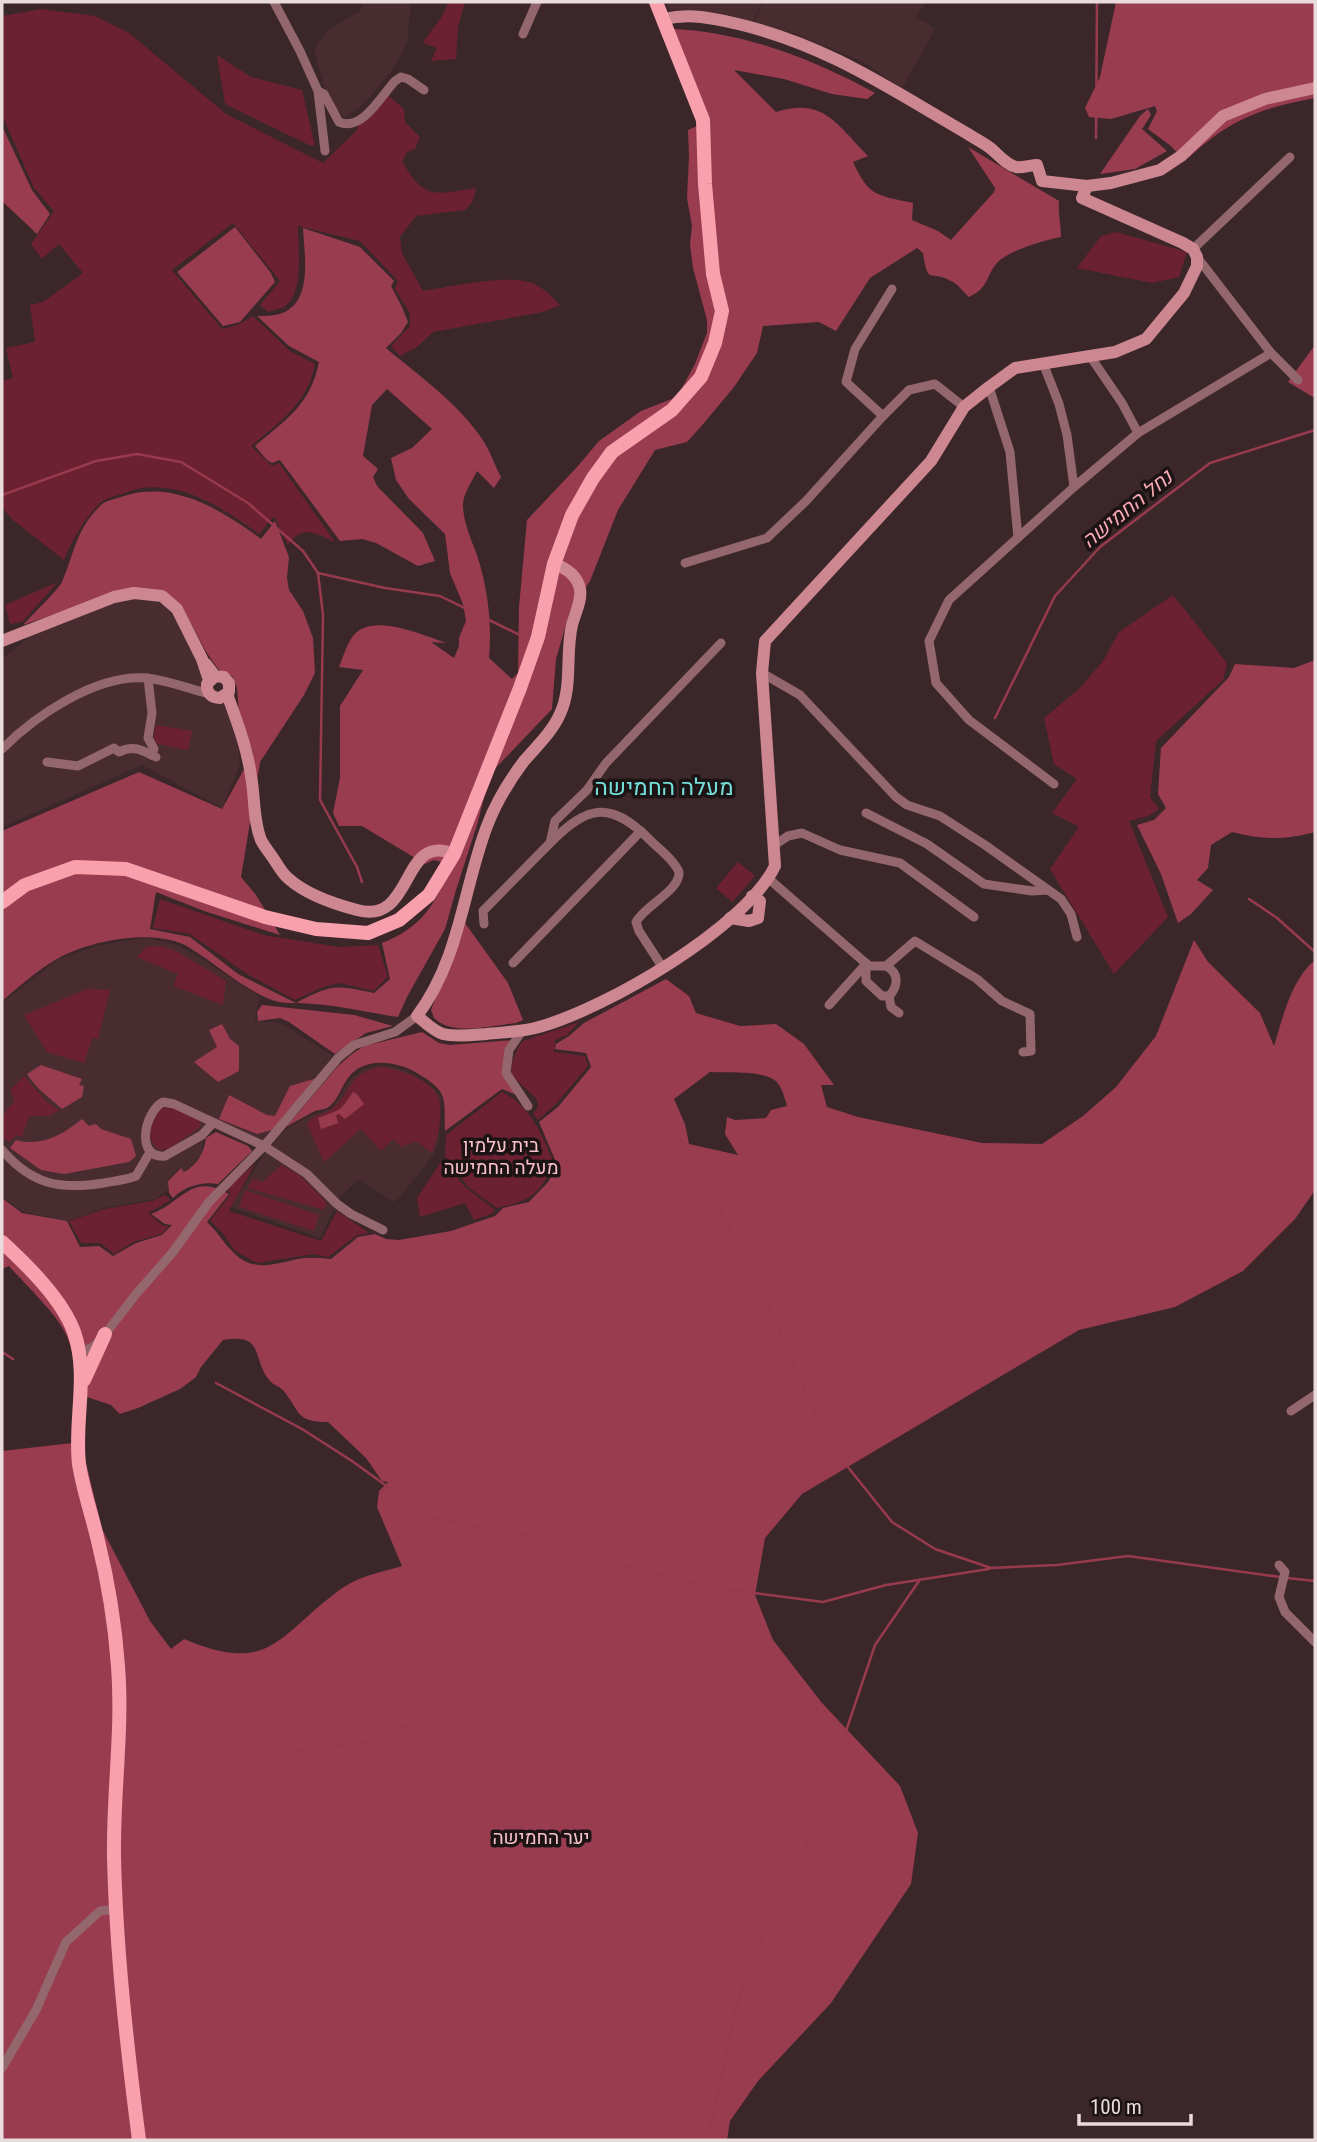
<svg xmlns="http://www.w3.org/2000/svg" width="1317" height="2142" font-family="'Roboto Condensed',Heebo,sans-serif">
	<rect width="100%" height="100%" fill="#3b272a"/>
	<g fill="#482c30">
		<path d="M363,2H411L407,43L392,71L363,104L345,118L328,100L314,49L328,30L359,12Z"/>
		<path d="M666,2H762L752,22L669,9Z"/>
		<path d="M763,2H926L916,17L935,29L902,88L863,62L796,34L754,22Z"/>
		<path d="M133,598H147L161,603L173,612L235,727L240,764L222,808L142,765L2,827V659L32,635L113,602Z"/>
		<path d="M145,938L178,945L199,957L260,997L254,1021L276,1022L284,1025L333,1056L257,1147L214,1129L204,1137L201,1154L190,1167L184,1171L180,1167L168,1180L169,1189L155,1199L104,1208L68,1221L23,1212L2,1196V1003L59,959L99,945Z"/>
		<path d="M380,1065L394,1067L411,1073L434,1089L441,1097L439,1141L433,1155L400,1197L393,1202L359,1179L340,1197L320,1238L230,1207L264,1155L283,1131L309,1116L332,1108L350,1079L364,1069Z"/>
	</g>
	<g fill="#6b2132">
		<path d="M448,2H465L458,27L456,59L431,61L437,48L423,43C431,28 444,19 448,2Z"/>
		<path d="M41,9L95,16L129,33L226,114L323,163L356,131L364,114L383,91L404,109L405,122L420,137L415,149L407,152L402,161C425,201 434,194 476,188L473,201L465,210L416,216L400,237L402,253L423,291C451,287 509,273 534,284C544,288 552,297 560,305L543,312L433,332L417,347L400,356L391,346L410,326V313L395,289L398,281L360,241L298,226C298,248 305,293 284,307C280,309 273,310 268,312L260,305L280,281L233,223L172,270L222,329L238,325L253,316L290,351L315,364C308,403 280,422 251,446L272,466L279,463L335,542C314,533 303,524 288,545L274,516L259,534C220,506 173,474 124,493C116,496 104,498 99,504C84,520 72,540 64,560L13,520L2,508V381L13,378L6,348L35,342L30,305L43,302L83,273L59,244L42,259L31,244L54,211L34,188L2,115V16Z"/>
		<path d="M217,55L251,77L302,90L315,146L309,145L225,104Z"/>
		<path d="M1116,232L1187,252L1179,277L1152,283L1077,268L1101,236Z"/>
		<path d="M58,582L22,622L10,624L5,605Z"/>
		<path d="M1173,595L1227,663L1223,680L1156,741L1150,797L1159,809L1148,816L1129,821L1168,917L1114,974L1050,869L1079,827L1052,813L1077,779L1054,764L1044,718L1080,688L1103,661L1119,632Z"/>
		<path d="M156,725L192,731L188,750L153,743Z"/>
		<path d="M738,862L755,876L732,902L716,888Z"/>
		<path d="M160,899L263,935L340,947L378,945L388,977L373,991L340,983L323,987L295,1000L247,974L190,934L153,928Z"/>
		<path d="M162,946L178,952L226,981L223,1005L173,986L178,974L137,957L146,947Z"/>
		<path d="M87,989L110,990L98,1039L93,1037L84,1063L47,1052L24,1015Z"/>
		<path d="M579,1022L567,1035L555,1040L554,1052L585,1056L588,1066L556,1104L538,1120L533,1114L538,1107L537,1099L511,1075C511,1062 515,1051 523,1041Z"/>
		<path d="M379,1067C396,1068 433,1079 439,1099C443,1115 438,1138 432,1153L416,1141L402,1147L393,1139L381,1151L361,1129L324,1162L307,1124C313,1114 326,1115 334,1107C354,1089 346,1076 379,1067Z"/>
		<path d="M24,1076L46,1101L59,1110L49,1116H29L22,1137L17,1135L9,1142L2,1137C1,1120 1,1112 15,1102L10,1090Z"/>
		<path d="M502,1092C530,1106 542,1135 553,1161C543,1193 529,1202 497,1208L468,1187L445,1156L446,1135Z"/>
		<path d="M172,1107L198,1120L201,1123L200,1127L169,1149L160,1150C144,1141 151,1120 161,1108Z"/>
		<path d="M443,1159L464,1186L495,1210L491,1214L474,1220L465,1203L420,1217L417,1198Z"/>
		<path d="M255,1164L229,1211L321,1241L337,1211L369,1233L357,1235L328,1257L314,1254L257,1263L235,1251L222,1232L210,1221L231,1194L226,1188Z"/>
		<path d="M281,1165L299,1175L327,1203L324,1210L247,1188L253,1179L263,1182Z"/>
		<path d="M245,1190L319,1215L314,1231L239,1207Z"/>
		<path d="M165,1195L171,1200L148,1213L163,1226H169L162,1234L133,1242L114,1254L100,1243H81L69,1221L105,1209L152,1201Z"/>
	</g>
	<g fill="#9a3c50" fill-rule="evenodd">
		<path d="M1116,2H1315V98C1257,109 1229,120 1185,161L1171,146L1148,129L1157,111L1155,106L1111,119L1089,117L1085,108L1100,77Z"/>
		<path d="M673,29C744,32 813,59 875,93L867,99L832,94L784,79L734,70L776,112C824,97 837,125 868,156L853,162C869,197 877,195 913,203L912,220L938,231L951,240L994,192L995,188L968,147L1059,201C1058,215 1061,223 1061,237C1045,240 1006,251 996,264C985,279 988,288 969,297C963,292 958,284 951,281C930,269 928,287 923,253L917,248L870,278L836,331L819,322L763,326L757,353L734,387L704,423L687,442L655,450L618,510L590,581L570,611L556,659L552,709L490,774L477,825L456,890L445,929L407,997L398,1017C371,1013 342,1006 314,1004C299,1002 286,1005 272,1000C241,988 218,965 190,948C157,927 90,940 57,959C37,970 19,987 2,1001V831L139,772L222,809L253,753L239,713L237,688L232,676L218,669L205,650L182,606L128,589L23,625C31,616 58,590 62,582C75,552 75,531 100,506C105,500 116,499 124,496C174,480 222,510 261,539L275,521L289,557L287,578L289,590L303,611L313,638L315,673L304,695L260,762L241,877L256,895L280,935L204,911L156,892L150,929L190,937L238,974L296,1003C332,984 335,985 374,993L390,979L382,943C423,927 435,904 452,865L434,860L425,864L362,826H339L333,813L340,778V706L363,670L339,667C343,657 347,644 353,636C372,612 422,635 446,643L431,642L454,658L459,646V638L466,621L463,604L450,573L445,534L409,499L396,480L391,458L412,448L432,429L387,389L372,405L363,456L378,469L373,477L377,486L423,533L435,561L418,566L376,543L362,539L340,541L280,460L272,463L267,460L255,446C286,419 310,406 319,362L289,346L257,316C266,316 277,316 285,312C313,298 304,253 303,228L360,247L394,281L391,286L402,307L408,322L401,333L386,348C420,377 459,403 484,442C491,453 495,466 501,477L494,488L477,471C472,482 462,495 463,507C464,524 471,539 477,555C488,589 492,623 489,658L512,679L518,673L519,607L527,520L578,466L599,441L641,411L677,397L695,364L707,333V320L693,268L690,244L692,226L687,198L689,156L688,130L704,123Z"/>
		<path d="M1148,109L1151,115L1142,129L1167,151L1135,169L1100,174L1140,116Z"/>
		<path d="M2,126L32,190L50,214L37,234L2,201Z"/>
		<path d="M235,227L271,273L275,282L240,322L223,326L177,272Z"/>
		<path d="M1315,345V395L1313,397L1288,382Z"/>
		<path d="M1315,660V832C1284,840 1263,840 1232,832L1211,845L1208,868L1197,880L1213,890L1191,914L1178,923L1161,874L1137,825L1154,820L1166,808L1158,794L1161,748L1229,677L1235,664L1294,668Z"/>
		<path d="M465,923L508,983L523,1020L516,1023C492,1025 453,1037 434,1018L431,1010Z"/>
		<path d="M1194,940L1208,962L1260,1013L1274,1046C1283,1017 1291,980 1315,960V1190L1295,1219L1243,1271L1175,1307L1079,1330L802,1494L765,1538L755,1595L773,1640L822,1703L900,1786L918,1833L911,1884L831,2003L758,2081L730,2121L727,2140H2V1451L81,1442L102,1529L150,1621L171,1649L184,1639C270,1675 277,1637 338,1591C358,1576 379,1573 402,1566L377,1507L379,1491L388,1482L382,1481L366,1458L328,1422C295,1422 301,1412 283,1390C279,1386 273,1385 270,1381C251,1359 266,1333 223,1340L201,1367L196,1377L180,1389L138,1408L120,1414L111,1405L78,1394C75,1376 75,1357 68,1339C61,1318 25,1284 9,1266L2,1269V1198L22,1213L67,1221L80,1247L99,1246L113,1256L136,1243L162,1235L172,1225L165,1224L151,1214C183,1202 191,1172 229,1194L207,1222C217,1231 223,1242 232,1251C252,1273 274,1264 298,1259C309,1257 320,1258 331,1259L358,1237L375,1234L386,1239L399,1240L451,1231L495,1216L503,1208L529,1202L549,1181L556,1162L539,1122L558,1107L591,1067L586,1053L555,1049L556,1044L569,1036L584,1023L666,979L689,996L696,1013L740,1026L776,1024L804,1044L834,1085H821L827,1107L858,1117L982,1143L1042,1144L1083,1116L1116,1087L1156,1036ZM710,1072C728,1073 770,1069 779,1085C783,1091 785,1099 787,1106L771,1110L766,1118L735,1120L727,1117L725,1134L738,1155L689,1144L685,1124L674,1099Z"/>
		<path d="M262,1005L354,1015L393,1026L366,1033L335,1054L289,1022L280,1018L258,1021L257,1012Z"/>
		<path d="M222,1024L230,1039L239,1046V1071L218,1082L194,1062L217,1047L209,1030Z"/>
		<path d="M422,1032L439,1043L450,1045L513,1040C503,1070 496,1072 519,1096L502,1089L445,1131C444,1097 449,1092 417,1073C397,1061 364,1056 348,1078C342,1086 338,1099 330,1106C327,1109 319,1110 315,1111C305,1116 295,1122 286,1127L338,1066L352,1054L364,1046Z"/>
		<path d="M41,1065L82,1079L79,1085L84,1086L82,1097L62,1109C49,1097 37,1090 27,1074Z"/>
		<path d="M317,1078L272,1130L257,1134L219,1119L229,1095L267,1115L275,1116L290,1086Z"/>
		<path d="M82,1119L89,1126L96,1124L101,1129L131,1139L136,1156L129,1162L64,1174L41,1170L10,1148L16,1140C42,1147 62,1135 82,1119Z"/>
		<path d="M216,1132L248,1146L252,1151L218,1184C203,1181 184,1186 173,1198L169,1193L168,1181L181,1168L184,1172C197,1165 204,1153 206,1138Z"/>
	</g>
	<path fill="#983a4e" d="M353,1092L357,1094L364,1104L345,1119L339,1114L336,1115L338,1123L321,1129L318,1118C341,1109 339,1113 353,1092Z"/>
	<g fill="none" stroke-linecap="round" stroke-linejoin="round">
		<g stroke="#983a4e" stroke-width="2.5">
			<path d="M1096,138L1097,2"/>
			<path d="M2,495L96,461L137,454L181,462L248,503L303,551L318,573L323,615L320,800L357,867L362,882"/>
			<path d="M318,573L385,588L440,596L532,641"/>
			<path d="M995,718L1055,596L1100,547L1210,463L1315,430"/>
			<path d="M1249,899L1277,918L1315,952"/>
			<path d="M664,1113L711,1189L738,1248L769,1307L820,1424L835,1451L892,1522L935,1549L991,1568L1057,1565L1128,1556L1280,1577"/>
			<path d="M2,1352L13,1359"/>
			<path d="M216,1383L302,1429L352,1461L431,1518L527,1535L622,1565L715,1588L823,1602L886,1585L989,1569"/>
			<path d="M1287,1578L1315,1581"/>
			<path d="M246,1775L296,1751L369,1742L407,1725L492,1674L621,1565"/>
			<path d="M708,2140L736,2008L763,1934L809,1841L875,1645L919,1581"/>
		</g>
		<g stroke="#93676d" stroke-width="9">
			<path d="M274,2L300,51L318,91L325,151"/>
			<path d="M523,34L537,2"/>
			<path d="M318,91L324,94L339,122C362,132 381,96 395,81L401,77L408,79L424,90"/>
			<path d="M1193,249L1290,157"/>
			<path d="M1197,257L1271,353L1298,380"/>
			<path d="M1090,356L1122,403L1138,433"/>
			<path d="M1043,363L1059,404L1067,435L1074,487"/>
			<path d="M989,387L1010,452L1018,538"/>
			<path d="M883,416L846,382L855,349L892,289"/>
			<path d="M685,563L767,538L806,501L883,416L909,390L935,384L964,407"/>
			<path d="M762,673L800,695L896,797L907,805L940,816L985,845L1061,899L1071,914L1077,937"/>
			<path d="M148,678L152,713L148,738L154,749L151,755"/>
			<path d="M2,749C35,716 96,674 146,678C167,680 189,689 210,694"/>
			<path d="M47,762L78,766L114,748L119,752C134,744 143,751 156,757"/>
			<path d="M1054,784L969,720L936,683L929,641L949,600L1074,487L1138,433L1271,353"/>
			<path d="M866,813L927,844L984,884L1032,891L1048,890"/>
			<path d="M773,846L788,836L802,833L840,850L900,863L974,917"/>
			<path d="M769,879L869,966H886L915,941L977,979L1002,1001L1030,1014L1031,1051L1023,1052"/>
			<path d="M484,924L483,911L550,843"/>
			<path d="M513,963L641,831"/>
			<path d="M866,963V981L882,996H889C898,987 900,973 886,966"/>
			<path d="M663,968L639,931L636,922C645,905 680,891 679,872C674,860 660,850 650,840C610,800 588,805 550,843L555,821L587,790L606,763L721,643"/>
			<path d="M889,996L891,1007L899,1013"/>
			<path d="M829,1005L865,965"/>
			<path d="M522,1031L509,1050L506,1073L528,1106"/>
			<path d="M213,1123L202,1135L165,1156C135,1159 144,1112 163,1102L174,1104L264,1146L307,1174L337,1204L351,1214L383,1230"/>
			<path d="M2,1150C32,1185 60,1190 104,1183C115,1181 126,1180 136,1176L150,1152"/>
			<path d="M78,1353L93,1347L102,1338L137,1293L173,1252L209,1202L264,1146L338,1058L354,1045L395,1032L417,1016"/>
			<path d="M1291,1411L1315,1395"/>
			<path d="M1279,1565L1285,1572L1279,1597L1285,1612L1315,1642"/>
			<path d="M2,2068L36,2010L66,1942L100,1911L117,1909"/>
		</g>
		<g stroke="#cd8791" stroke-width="12">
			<path d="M664,19C690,13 712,18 738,24C827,45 890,89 968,134C974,138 980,141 986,145C996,151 1004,164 1016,167C1022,168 1031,165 1037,165L1042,181L1087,186L1111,183L1160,170L1181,156L1223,116L1265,99L1315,88"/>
			<path d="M554,564C566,568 577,575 580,589C582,601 575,613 572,625C565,655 573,686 560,714C552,732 537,746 524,761C509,781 496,802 487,826C463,889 460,959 417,1016C425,1022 433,1031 443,1034C456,1037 472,1035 486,1034C504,1032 522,1032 539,1027C605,1009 745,928 775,866L762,673L765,641L931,461L964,407L989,387L1015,368L1115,352L1146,339L1184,293L1197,266V257L1193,249L1183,243L1082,198L1087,186"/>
			<path d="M2,641L114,597L134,593L162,596L177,609L202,659L209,680"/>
			<path d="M206,664L215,676L224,677L229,683V692L220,698C211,698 206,692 207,684L215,676"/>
			<path d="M227,694C237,722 247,747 251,776C255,797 253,820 261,840C264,846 269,852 273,858C278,865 282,874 289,879C307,895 334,904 357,910C415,926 400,831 454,854"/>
			<path d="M730,918L749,921L758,918L760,901L752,896"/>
		</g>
		<g stroke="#f9a0ad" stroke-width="14">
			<path d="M2,902L25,885L75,867L126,869L265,917L316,929L368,933L399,920L429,895L454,854L520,688L538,637L554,564L572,515L593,478L612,452L672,410L701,377L715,343L722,311L713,274L705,184L703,120L656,2"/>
			<path d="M2,1242C27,1265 62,1299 74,1332C89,1375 74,1420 79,1464C83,1490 92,1515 98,1541C108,1581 115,1625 118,1666C123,1730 113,1792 114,1856C116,1950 127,2047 139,2140"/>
			<path d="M84,1380L105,1334"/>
		</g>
	</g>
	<g text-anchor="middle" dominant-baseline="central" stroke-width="7" stroke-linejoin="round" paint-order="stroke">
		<g font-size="19" fill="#f8c1c8" stroke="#1c1314">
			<text x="501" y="1145">בית עלמין<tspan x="501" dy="22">מעלה החמישה</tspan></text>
			<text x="541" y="1837">יער החמישה</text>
		</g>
		<g font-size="21" font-style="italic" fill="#f9aab5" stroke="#1c1314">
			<text transform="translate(1127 509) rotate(-39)">נחל החמישה</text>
		</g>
		<g font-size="23" fill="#74dfd9" stroke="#1c1314">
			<text x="664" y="787">מעלה החמישה</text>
		</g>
	</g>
	<rect width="1317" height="2142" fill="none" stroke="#eadcdd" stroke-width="7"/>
	<path d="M1079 2114v10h112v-10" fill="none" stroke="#eadcdd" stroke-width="3.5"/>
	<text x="1090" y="2114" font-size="21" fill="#eadcdd" stroke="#1c1314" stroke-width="5" paint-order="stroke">100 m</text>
</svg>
